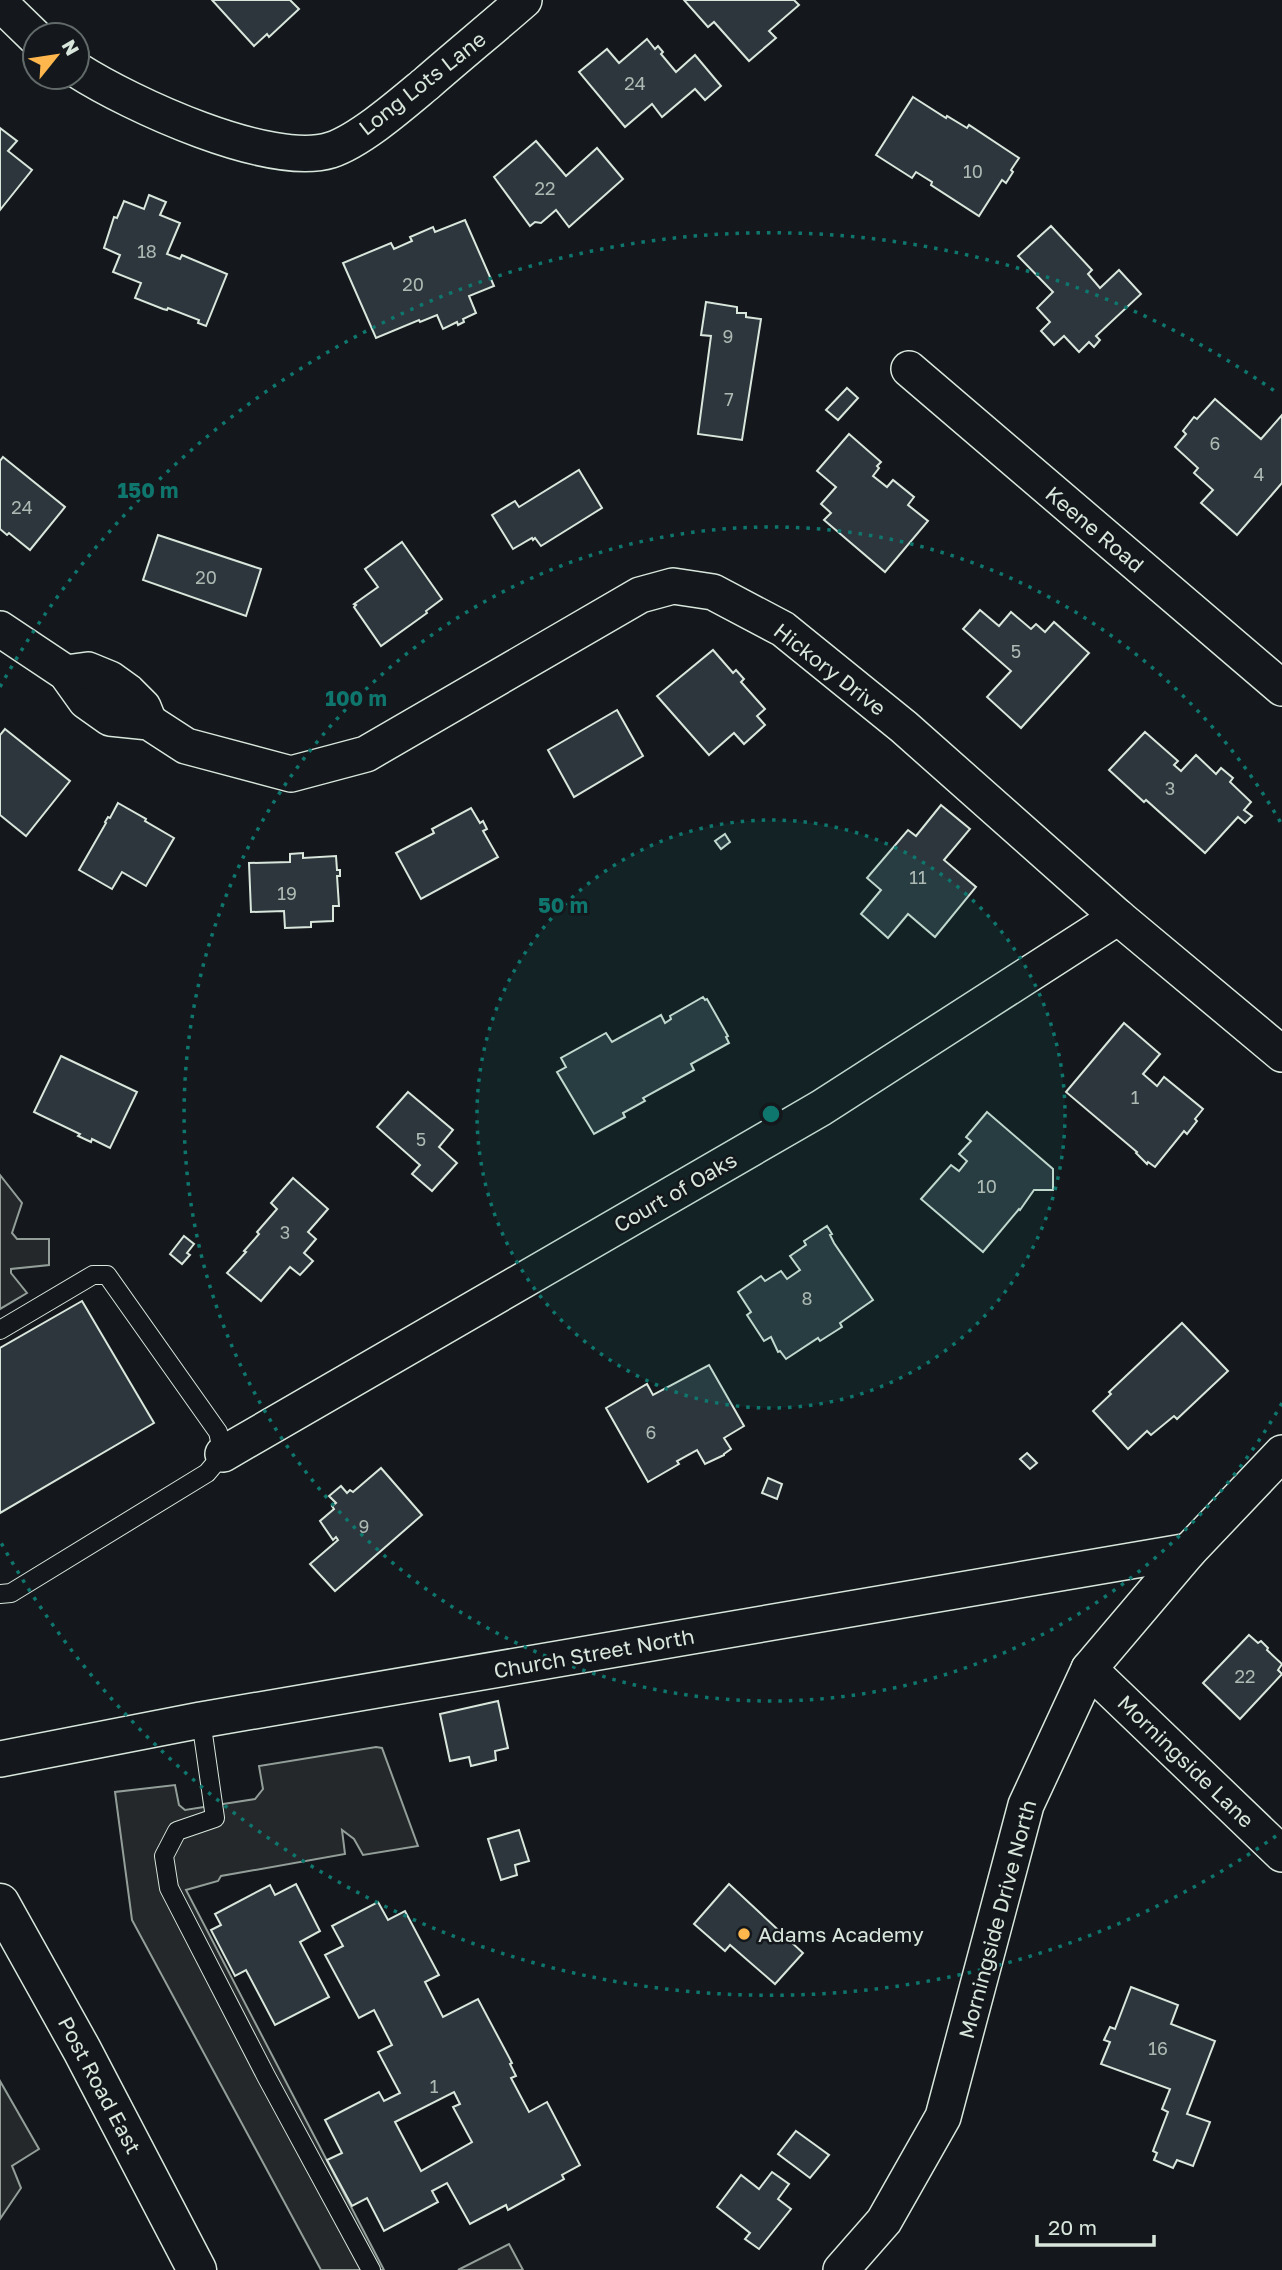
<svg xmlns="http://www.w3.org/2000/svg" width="1282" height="2270" font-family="'Golos Text',sans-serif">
	<rect width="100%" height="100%" fill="#14181c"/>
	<g fill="#24282b" stroke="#939e99" stroke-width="2">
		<path d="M0,1175L22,1203L12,1233L17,1239H49V1265L11,1269V1273L27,1293L0,1309Z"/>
		<path d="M376,1747L382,1748L418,1846L363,1855L354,1839L342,1830L345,1854L221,1876L218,1881L186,1890L384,2270H321L132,1920L115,1792L175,1785L179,1805L185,1810L255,1799L263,1789L259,1766Z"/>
		<path d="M0,2081L39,2149L12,2166L21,2188L0,2219Z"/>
		<path d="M509,2244L523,2270H458Z"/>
	</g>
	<g fill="#2c363c" stroke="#d8e6dc" stroke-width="2" fill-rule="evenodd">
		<path d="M212,0H290L299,9L269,37L267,34L254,46Z"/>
		<path d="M684,0H794L799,5L769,31L776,38L749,61L714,22L708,27Z"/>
		<path d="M647,39L655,49L658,46L663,52L661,54L676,72L695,55L721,86L705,100L695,89L662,117L652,104L625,127L579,72L607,49L619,63Z"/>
		<path d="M913,97L946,118L947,116L967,128L969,125L1019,158L1011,170L1013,172L1006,183L1002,180L979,216L931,185L932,182L916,172L912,178L876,155Z"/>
		<path d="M0,128L17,141L8,151L32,170L0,210Z"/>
		<path d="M536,141L566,176L597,148L623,179L569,227L556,210L541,223L535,222L530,226L494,177Z"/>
		<path d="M149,195L166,202L160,215L180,223L167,254L180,259L182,255L227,274L206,326L198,323L199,320L168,308L167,310L163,309L135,298L141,283L113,272L120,255L104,248L114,217L117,218L124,201L144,209Z"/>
		<path d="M465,220L494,286L469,296L476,313L463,319L464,322L458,325L457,322L443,329L437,315L420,322L419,320L376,338L343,263L391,243L394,249L412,241L410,237L433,227L435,232Z"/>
		<path d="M1051,226L1092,270L1088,274L1100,288L1119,270L1141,294L1096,336L1100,340L1094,347L1089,342L1079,352L1064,336L1054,345L1041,331L1050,322L1037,308L1053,292L1018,256Z"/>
		<path d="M706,302L737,307V313H746V317L761,319L742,440L698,434L711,336L701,335Z"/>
		<path d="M847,388L858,398L838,420L826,410Z"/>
		<path d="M1215,399L1261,439L1282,415V483L1237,535L1201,503L1213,490L1194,473L1198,468L1175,447L1186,434L1183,431L1194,417L1197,419Z"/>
		<path d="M849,434L881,462L877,466L879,468L873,476L887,487L893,480L914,497L908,505L928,521L885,572L824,520L831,513L821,504L836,487L817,471Z"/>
		<path d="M3,457L65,507L30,550L9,533L7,535L0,529V461Z"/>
		<path d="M579,470L602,508L541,546L535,538L533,540L532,538L513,549L492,515L515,501L519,507Z"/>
		<path d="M158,535L261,569L246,616L143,580Z"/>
		<path d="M402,542L442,599L426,611L427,613L381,646L354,607L356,605L354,604L378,587L365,569Z"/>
		<path d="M980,610L999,626L1011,612L1031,629L1036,624L1045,632L1054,622L1089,653L1021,728L987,697L1011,671L963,629Z"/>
		<path d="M713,650L733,673L736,670L744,679L741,682L765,709L757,716L765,725L744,744L734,733L709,755L657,696Z"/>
		<path d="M617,710L643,756L574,797L548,750Z"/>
		<path d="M5,729L70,781L26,836L0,815V735Z"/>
		<path d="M1145,732L1178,761L1174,765L1181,771L1196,755L1216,774L1221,768L1233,778L1230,782L1251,802L1244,810L1252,816L1245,823L1238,817L1205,853L1146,800L1144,802L1109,770Z"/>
		<path d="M118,803L146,819L145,821L174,838L146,886L122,872L112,889L79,870L106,823L105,822L108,817L110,818Z"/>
		<path d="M941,805L970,829L944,860L976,887L935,937L908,914L888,938L861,914L881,890L867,878L908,830L916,836Z"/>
		<path d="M471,808L480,823L483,821L487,829L483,831L498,857L421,899L396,853L434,833L432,829Z"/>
		<path d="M725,834L730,842L721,849L715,841Z"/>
		<path d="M303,853V858L336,856L337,870H340V876H337L339,906H333V921L311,922V927L285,928L284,911L251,912L249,863L290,862V854Z"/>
		<path d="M703,997L705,1000L707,999L728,1036L726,1037L729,1043L691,1064L694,1070L643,1098L645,1101L623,1113L625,1117L594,1134L557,1072L566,1067L561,1058L606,1033L612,1042L661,1015L665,1023L671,1019L670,1016Z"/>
		<path d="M1124,1023L1160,1054L1143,1074L1157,1086L1164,1077L1203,1109L1195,1119L1197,1121L1187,1134L1184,1131L1155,1167L1148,1162L1147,1164L1136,1153L1137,1152L1066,1092Z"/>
		<path d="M61,1056L137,1092L110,1148L92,1139L91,1142L78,1136L80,1134L34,1112Z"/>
		<path d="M408,1092L453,1130L439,1147L457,1163L432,1191L412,1174L420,1165L377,1127Z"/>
		<path d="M987,1112L1053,1169V1190H1034L1020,1210L1019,1209L983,1252L921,1199L951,1165L959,1171L967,1161L959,1154L971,1141L966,1137Z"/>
		<path d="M293,1178L328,1209L308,1232L316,1239L304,1253L313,1261L300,1275L290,1267L261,1301L227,1273L246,1252L244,1251L259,1234L257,1232L277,1209L271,1203Z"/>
		<path d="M827,1226L832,1234L830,1235L834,1243L873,1300L840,1323L842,1327L820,1341L818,1338L786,1359L780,1351L778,1352L771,1337L764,1341L747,1315L751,1312L738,1292L761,1276L765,1281L781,1271L787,1279L800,1270L790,1256L806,1245L804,1241Z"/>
		<path d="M184,1236L194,1244L187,1253L190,1255L182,1264L170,1254Z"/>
		<path d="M82,1301L154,1423L0,1513V1348Z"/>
		<path d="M1182,1323L1228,1371L1177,1419L1174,1416L1151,1435L1147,1431L1128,1449L1093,1411L1111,1394L1109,1392Z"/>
		<path d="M709,1365L744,1426L724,1438L731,1449L724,1454V1455L705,1464L697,1450L677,1461L679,1464L648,1482L606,1408L647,1384L653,1395Z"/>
		<path d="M1027,1453L1037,1463L1030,1469L1020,1459Z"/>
		<path d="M381,1468L422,1515L335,1591L310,1564L338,1540L336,1537L333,1540L320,1521L334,1509L332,1506L336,1503L329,1496L341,1486L347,1493L350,1490L353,1492Z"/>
		<path d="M768,1478L782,1484L777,1499L762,1493Z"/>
		<path d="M1249,1635L1258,1643L1261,1641L1268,1648L1267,1650L1282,1664L1278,1670L1282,1674L1240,1719L1203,1683Z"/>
		<path d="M498,1701L508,1748L495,1751L496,1760L471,1766L469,1757L450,1761L440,1714Z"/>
		<path d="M519,1830L529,1861L515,1865L517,1875L501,1880L488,1839Z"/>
		<path d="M296,1884L320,1931L300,1942L329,1997L275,2025L246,1970L235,1976L211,1930L221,1925L215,1914L270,1885L275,1895Z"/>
		<path d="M729,1884L803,1953L775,1984L730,1945L725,1951L694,1924Z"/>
		<path d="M378,1902L388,1920L405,1911L439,1975L425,1982L443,2017L478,1999L512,2063L510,2064L516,2076L511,2078L529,2112L547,2102L580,2165L562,2175L564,2179L508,2210L506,2205L470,2224L447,2183L432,2191L438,2202L384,2231L367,2198L352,2206L327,2160L342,2153L325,2120L379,2092L384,2101L400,2093L378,2052L392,2045L374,2010L359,2018L325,1955L343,1946L332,1926ZM454,2092L460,2104L453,2107L472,2142L421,2171L395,2122Z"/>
		<path d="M1131,1987L1178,2005L1171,2024L1215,2041L1187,2114L1210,2122L1193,2166L1177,2160L1173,2168L1154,2160L1157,2153L1153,2151L1168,2112L1162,2109L1170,2089L1101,2064L1110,2042L1104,2040L1110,2027L1115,2029Z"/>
		<path d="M796,2131L829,2155L810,2178L778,2154Z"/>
		<path d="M772,2172L789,2184L778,2199L791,2209L759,2249L745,2239L750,2233L717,2207L741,2175L759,2189Z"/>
	</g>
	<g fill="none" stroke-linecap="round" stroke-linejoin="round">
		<g stroke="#d8e6dc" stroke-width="20">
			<g id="lane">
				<path d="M0,1330L93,1275H107L218,1432L223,1454L207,1473L11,1593L0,1594"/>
				<path d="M201,1720L215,1818L177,1831L164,1856L169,1888L266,2076L371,2270"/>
			</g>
		</g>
		<g stroke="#d8e6dc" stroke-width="38">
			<g id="street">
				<path d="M0,3L35,37"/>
				<path d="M77,70C130,104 270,169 331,150C361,140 403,103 427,83C459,55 492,28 524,0"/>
				<path d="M909,369L1282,688"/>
				<path d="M0,629L66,673L86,701L110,718L149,722L186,746L291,774L366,754L640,595L673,586L713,592L783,629L904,727L1118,917L1282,1054"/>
				<path d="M66,673L88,670L110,679L128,692L143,707L149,722"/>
				<path d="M223,1454L821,1108L1118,917"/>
				<path d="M1089,1669L1282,1854"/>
				<path d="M0,1759L201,1720L1189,1551"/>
				<path d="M841,2270L884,2221L943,2117L1026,1805L1089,1669L1189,1551L1282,1453"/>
			</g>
		</g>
		<g stroke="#d8e6dc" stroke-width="41">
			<path id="primary" d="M0,1903L82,2050L197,2270"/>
		</g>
		<use href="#lane" stroke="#14181c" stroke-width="18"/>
		<use href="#street" stroke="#14181c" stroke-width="35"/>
		<use href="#primary" stroke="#14181c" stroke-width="38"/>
	</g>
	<circle cx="771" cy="1114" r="294" fill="#0f766e" fill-opacity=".12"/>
	<g fill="none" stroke="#0f766e" stroke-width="3.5" stroke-dasharray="3.5 7">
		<circle cx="771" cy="1114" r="294"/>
		<path d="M1282 1403A587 587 0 1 1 1282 825"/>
		<path d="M1276 1836A881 881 0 0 1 0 1541M0 687A881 881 0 0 1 1276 392"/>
	</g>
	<circle fill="#ffb74d" stroke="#14181c" stroke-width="2.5" cx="744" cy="1934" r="7"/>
	<g text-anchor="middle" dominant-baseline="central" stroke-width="5" stroke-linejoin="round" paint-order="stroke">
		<g font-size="18" fill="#adbab4">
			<text x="635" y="83">24</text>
			<text x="973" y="171">10</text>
			<text x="545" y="188">22</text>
			<text x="147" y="251">18</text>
			<text x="413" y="284">20</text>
			<text x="728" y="336">9</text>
			<text x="729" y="399">7</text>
			<text x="1215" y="443">6</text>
			<text x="1259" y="474">4</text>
			<text x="22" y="507">24</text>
			<text x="206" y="577">20</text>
			<text x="1016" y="651">5</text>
			<text x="1170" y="788">3</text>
			<text x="918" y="877">11</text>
			<text x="287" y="893">19</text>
			<text x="1135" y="1097">1</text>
			<text x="421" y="1139">5</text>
			<text x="987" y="1186">10</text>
			<text x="285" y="1232">3</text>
			<text x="807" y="1298">8</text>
			<text x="651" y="1432">6</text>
			<text x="364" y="1526">9</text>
			<text x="1245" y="1676">22</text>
			<text x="1158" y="2048">16</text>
			<text x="434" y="2086">1</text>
		</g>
		<g font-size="21" fill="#d8e6dc" stroke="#14181c">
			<text transform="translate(422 83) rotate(-38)">Long Lots Lane</text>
			<text transform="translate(1095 529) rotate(40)">Keene Road</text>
			<text transform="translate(830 669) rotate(38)">Hickory Drive</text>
			<text transform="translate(675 1192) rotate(-30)">Court of Oaks</text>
			<text transform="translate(594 1653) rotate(-10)">Church Street North</text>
			<text transform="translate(1186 1761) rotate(44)">Morningside Lane</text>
			<text transform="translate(997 1919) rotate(-75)">Morningside Drive North</text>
			<text transform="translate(100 2085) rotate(62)">Post Road East</text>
		</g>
		<g font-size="21" fill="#d8e6dc" stroke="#14181c" text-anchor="start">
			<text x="758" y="1934">Adams Academy</text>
		</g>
	</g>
	<circle cx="771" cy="1114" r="10" fill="#0f766e" stroke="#14181c" stroke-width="3.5"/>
	<g font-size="21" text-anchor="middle" font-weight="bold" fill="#0f766e" stroke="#14181c" stroke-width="5" stroke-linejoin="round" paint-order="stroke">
		<text x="148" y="498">150 m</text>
		<text x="356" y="706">100 m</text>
		<text x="563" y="913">50 m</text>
	</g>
	<g transform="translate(56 56) rotate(60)"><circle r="33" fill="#14181c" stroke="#626a69" stroke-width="2"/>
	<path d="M0-5L12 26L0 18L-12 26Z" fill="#ffb74d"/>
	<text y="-10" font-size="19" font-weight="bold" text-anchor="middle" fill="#d8e6dc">N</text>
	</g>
	<path d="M1037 2235v10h117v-10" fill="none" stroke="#d8e6dc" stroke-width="3.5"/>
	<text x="1048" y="2235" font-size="21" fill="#d8e6dc" stroke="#14181c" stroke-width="5" paint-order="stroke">20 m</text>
</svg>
